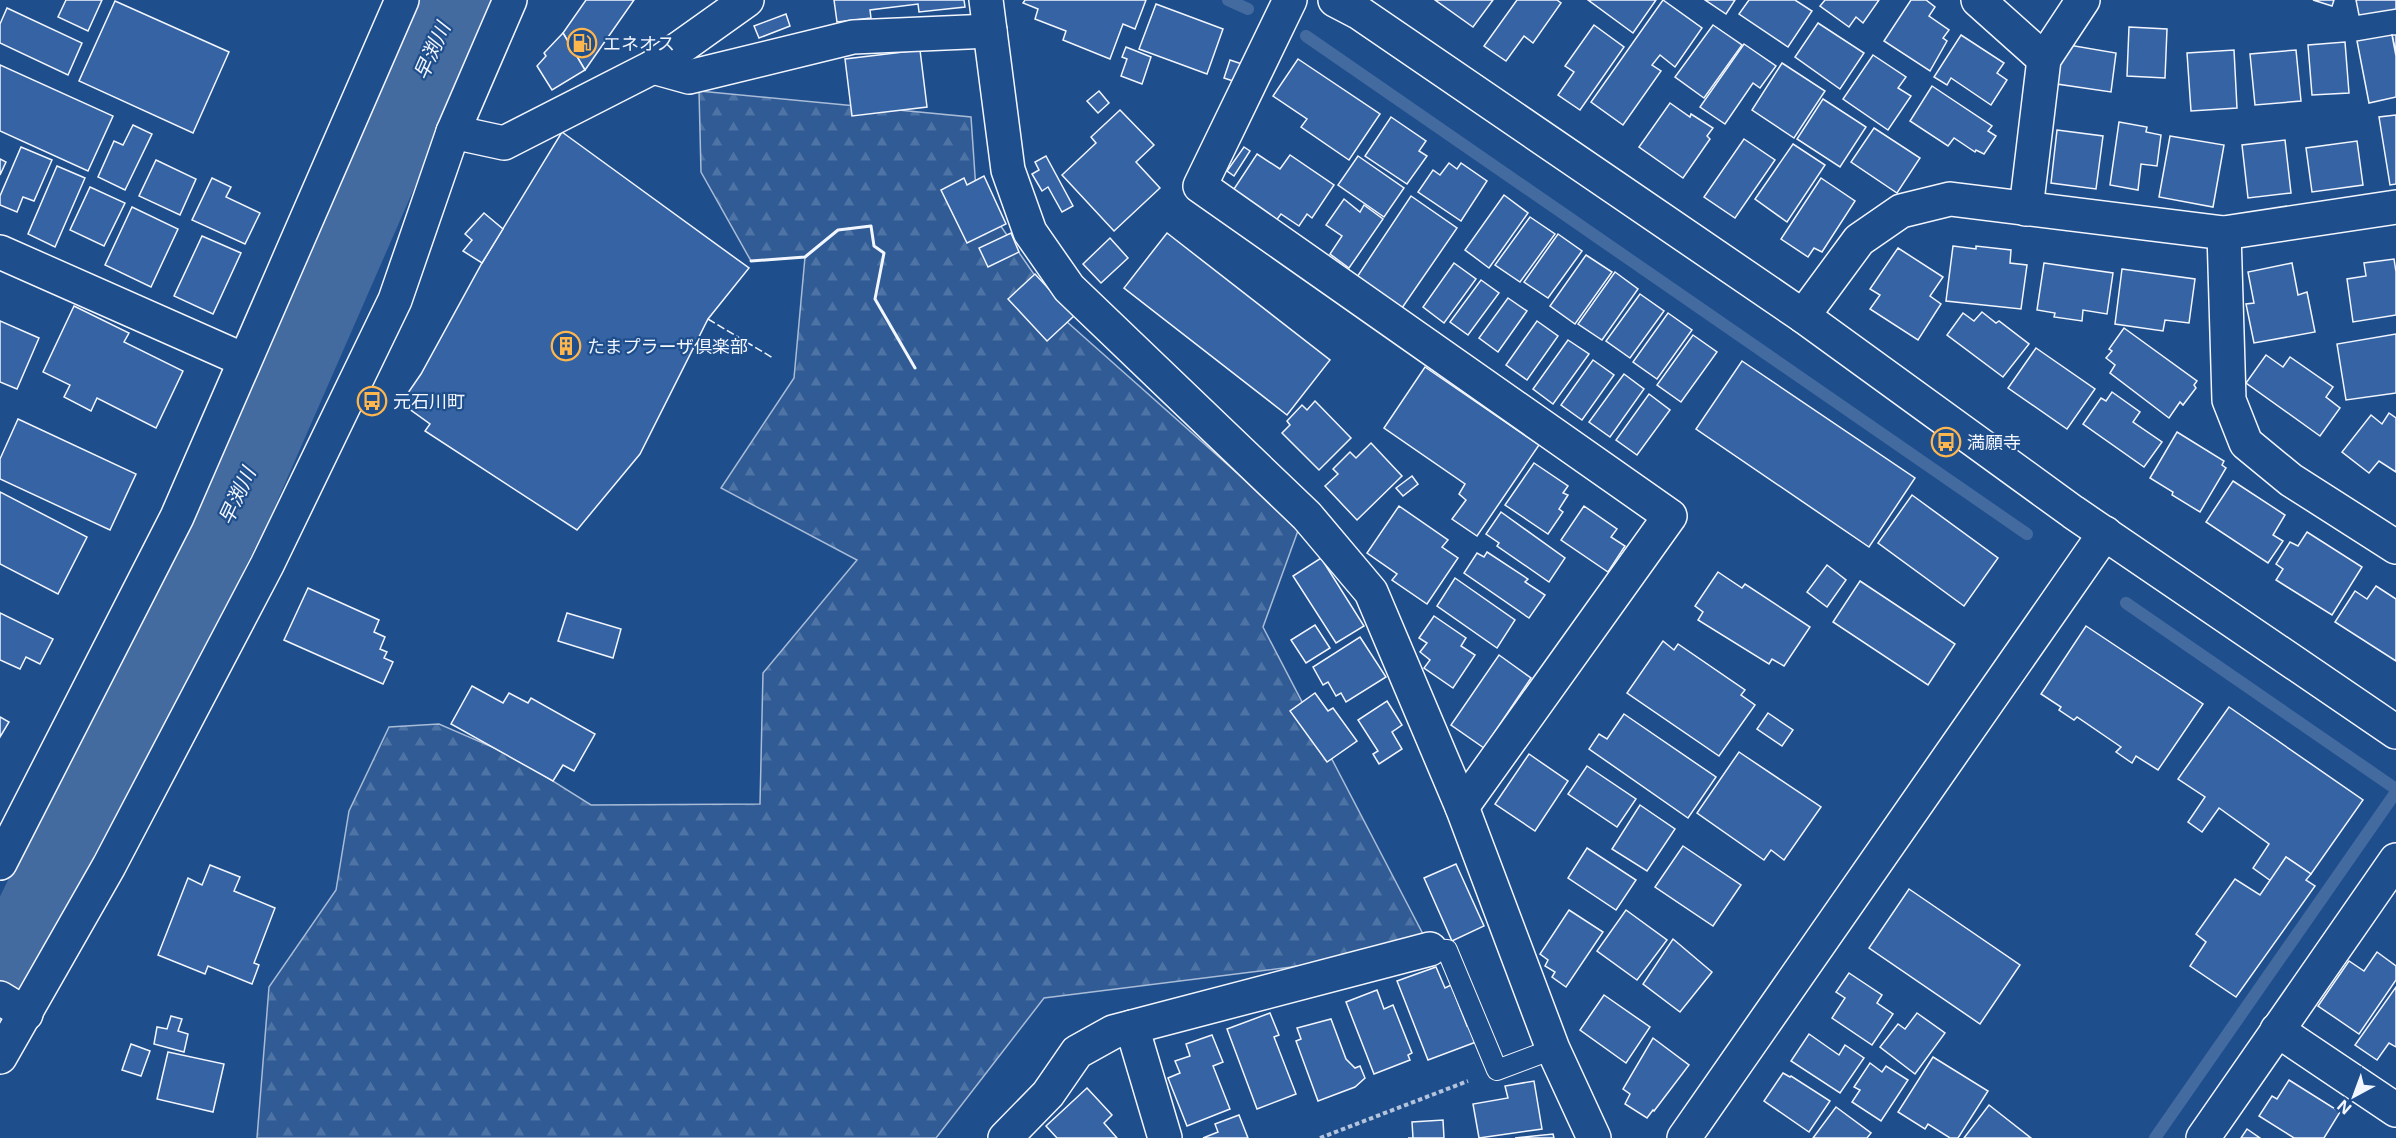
<svg xmlns="http://www.w3.org/2000/svg" width="2396" height="1138" font-family="Inter,'Noto Sans JP',sans-serif">
	<defs>
		<pattern id="forest-firs" width="22" height="20" patternUnits="userSpaceOnUse" patternTransform="scale(1.5)"><rect width="22" height="20" fill="#305b95"/><path d="M5 1l3.5 6h-7zM16 11l3.5 6h-7z" fill="#4e73a5"/></pattern>
	</defs>
	<rect width="100%" height="100%" fill="#1f4e8c"/>
	<path fill="url(#forest-firs)" stroke="#a8bbd7" stroke-width="1.5" d="M699,91L971,117L976,190L1066,321L1299,528L1263,627L1424,936L1315,964L1044,998L936,1138H257L269,987L336,890L349,811L389,727L439,724L513,756L591,805L760,804L763,673L857,560L721,488L794,378L805,257L751,261L701,172Z"/>
	<g fill="none" stroke-linecap="round" stroke-linejoin="round">
		<g stroke="#446ba0" stroke-width="12">
			<path d="M1228,0L1248,9"/>
			<path d="M1306,36L2027,534"/>
			<path d="M2126,603L2396,789"/>
			<path d="M2155,1138L2396,792"/>
		</g>
		<path stroke="#446ba0" stroke-width="76" d="M0,983L238,496L455,0"/>
	</g>
	<g fill="#3563a3" stroke="#f2f6ff" stroke-width="1.5">
		<path d="M66,0H102L88,31L58,17Z"/>
		<path d="M586,0H634L585,70L563,33Z"/>
		<path d="M834,0H964L965,7L919,12L918,4L870,10L871,18L837,22Z"/>
		<path d="M1025,0H1146L1135,29L1123,24L1110,59L1063,40L1066,31L1035,19L1038,9L1023,3Z"/>
		<path d="M1435,0H1493L1473,27Z"/>
		<path d="M1517,0H1557L1561,3L1533,43L1524,36L1506,61L1484,46Z"/>
		<path d="M1588,0H1656L1633,33Z"/>
		<path d="M1663,0L1702,28L1675,67L1660,55L1652,65L1661,71L1623,125L1591,102Z"/>
		<path d="M1705,0H1735L1726,14Z"/>
		<path d="M1749,0H1795L1812,11L1788,47L1739,14Z"/>
		<path d="M1825,0H1879L1863,23L1856,17L1849,27L1820,6Z"/>
		<path d="M1911,0H1926L1935,7L1929,16L1949,30L1943,38L1947,41L1930,71L1884,41Z"/>
		<path d="M2313,0H2334L2332,6Z"/>
		<path d="M2356,0H2396V9L2359,15Z"/>
		<path d="M115,1L229,52L193,133L79,81Z"/>
		<path d="M1156,4L1223,29L1207,74L1139,49Z"/>
		<path d="M7,8L82,43L68,75L0,43V24Z"/>
		<path d="M786,14L790,26L759,38L754,26Z"/>
		<path d="M1818,23L1864,53L1840,89L1795,57Z"/>
		<path d="M1594,25L1624,47L1580,110L1558,95L1574,72L1565,66Z"/>
		<path d="M1713,25L1742,45L1704,98L1675,77Z"/>
		<path d="M2129,27L2167,29L2165,78L2127,76Z"/>
		<path d="M563,33L585,70L552,90L537,66L546,56L544,53Z"/>
		<path d="M1961,35L2004,63L1997,73L2007,80L1991,105L1951,78L1947,85L1934,77Z"/>
		<path d="M2392,35H2396V53Z"/>
		<path d="M2392,35L2396,56V97L2369,103L2357,41Z"/>
		<path d="M2345,42L2349,93L2312,95L2308,45Z"/>
		<path d="M1744,44L1776,66L1760,88L1753,83L1725,124L1700,107Z"/>
		<path d="M2063,44L2116,53L2111,92L2057,84Z"/>
		<path d="M1126,47L1151,57L1142,84L1121,76L1127,59L1122,57Z"/>
		<path d="M920,50L927,107L852,116L845,59Z"/>
		<path d="M2234,50L2237,108L2191,111L2187,53Z"/>
		<path d="M2296,50L2301,101L2255,105L2250,54Z"/>
		<path d="M1873,55L1906,77L1898,88L1911,96L1888,130L1843,99Z"/>
		<path d="M1298,59L1380,114L1349,160L1301,127L1307,119L1273,96Z"/>
		<path d="M1230,60L1242,64L1236,82L1224,78Z"/>
		<path d="M1782,63L1825,91L1794,138L1752,110Z"/>
		<path d="M0,65L113,116L88,171L0,131Z"/>
		<path d="M1932,86L1992,126L1988,131L1996,136L1984,154L1976,150L1975,152L1954,138L1948,146L1910,121Z"/>
		<path d="M1099,91L1109,103L1098,113L1087,101Z"/>
		<path d="M1823,99L1866,127L1840,167L1797,139Z"/>
		<path d="M1670,103L1690,117L1691,114L1713,128L1707,136L1710,139L1683,178L1639,147Z"/>
		<path d="M1120,110L1154,145L1136,162L1160,188L1114,231L1062,175L1096,143L1091,137Z"/>
		<path d="M2396,115V184L2390,185L2379,117Z"/>
		<path d="M1391,117L1426,141L1419,151L1427,156L1407,184L1365,156Z"/>
		<path d="M2119,122L2147,127L2146,132L2161,135L2157,166L2141,164L2138,190L2110,185Z"/>
		<path d="M133,125L152,134L125,190L98,177L114,141L123,145Z"/>
		<path d="M1874,128L1920,158L1897,193L1851,162Z"/>
		<path d="M2057,130L2103,136L2096,189L2051,183Z"/>
		<path d="M562,132L749,268L708,319L640,454L577,530L425,431L430,424L401,403L421,374L482,263Z"/>
		<path d="M2170,136L2224,145L2213,207L2159,197Z"/>
		<path d="M1744,139L1775,160L1735,218L1704,197Z"/>
		<path d="M2285,140L2291,193L2248,198L2242,145Z"/>
		<path d="M2357,141L2363,185L2312,192L2306,148Z"/>
		<path d="M1793,144L1825,165L1787,222L1755,199Z"/>
		<path d="M21,147L52,160L34,201L23,197L17,212L0,205V196Z"/>
		<path d="M1244,147L1250,151L1234,176L1227,171Z"/>
		<path d="M1257,154L1280,169L1290,155L1334,185L1312,218L1307,214L1299,226L1281,214L1275,222L1232,192Z"/>
		<path d="M1046,156L1073,206L1062,212L1048,187L1042,191L1032,174L1039,170L1035,162Z"/>
		<path d="M1358,156L1404,188L1384,217L1338,185Z"/>
		<path d="M0,159L6,162L0,175Z"/>
		<path d="M156,160L196,179L180,215L139,196Z"/>
		<path d="M1449,163L1457,169L1461,163L1487,181L1461,221L1418,192L1433,170L1440,175Z"/>
		<path d="M57,166L85,178L55,247L28,234Z"/>
		<path d="M984,176L1006,224L967,243L941,190L964,178L967,185Z"/>
		<path d="M212,178L231,187L226,197L260,213L245,244L192,220Z"/>
		<path d="M1821,178L1855,201L1822,252L1814,248L1808,257L1781,239Z"/>
		<path d="M90,187L125,203L104,246L70,230Z"/>
		<path d="M1504,195L1528,213L1489,268L1465,250Z"/>
		<path d="M1411,196L1457,228L1402,308L1357,277Z"/>
		<path d="M1344,199L1360,212L1364,205L1383,219L1349,268L1330,254L1342,236L1326,225Z"/>
		<path d="M132,207L178,229L151,287L105,265Z"/>
		<path d="M484,213L503,229L482,263L463,251L472,240L465,234Z"/>
		<path d="M1530,217L1555,234L1520,282L1495,265Z"/>
		<path d="M1011,233L1019,252L988,267L979,248Z"/>
		<path d="M1167,233L1330,360L1287,415L1124,288Z"/>
		<path d="M1558,234L1582,251L1548,298L1524,282Z"/>
		<path d="M202,236L241,253L213,314L174,296Z"/>
		<path d="M1110,238L1128,258L1101,283L1083,264Z"/>
		<path d="M1953,246L1976,249V246L2011,250L2010,263L2027,265L2021,309L1946,301Z"/>
		<path d="M1898,248L1943,277L1930,296L1941,304L1918,340L1870,309L1880,295L1870,289Z"/>
		<path d="M1586,255L1612,272L1575,324L1550,306Z"/>
		<path d="M2394,259L2396,272V315L2353,322L2347,279L2366,276L2364,263Z"/>
		<path d="M1454,263L1476,279L1444,323L1423,307Z"/>
		<path d="M2044,263L2113,273L2107,314L2083,310L2082,321L2054,317L2055,313L2037,310Z"/>
		<path d="M2292,263L2298,295L2307,292L2315,332L2254,343L2246,304L2254,303L2248,272Z"/>
		<path d="M2122,269L2195,279L2189,323L2165,320L2163,331L2115,324Z"/>
		<path d="M1615,272L1638,289L1602,340L1578,324Z"/>
		<path d="M1035,274L1074,316L1047,341L1008,299Z"/>
		<path d="M1481,280L1499,293L1468,335L1450,322Z"/>
		<path d="M1640,294L1664,311L1630,358L1606,341Z"/>
		<path d="M1508,298L1527,311L1498,352L1479,338Z"/>
		<path d="M74,306L129,333L124,342L183,371L156,428L97,398L91,411L64,397L70,385L43,372Z"/>
		<path d="M1982,312L1996,323L1999,321L2029,344L2003,377L1947,335L1963,313L1974,321Z"/>
		<path d="M1668,313L1692,330L1657,379L1633,362Z"/>
		<path d="M0,321L39,338L17,389L0,382Z"/>
		<path d="M1537,321L1558,336L1527,380L1506,365Z"/>
		<path d="M2124,328L2197,381L2194,385L2196,388L2183,405L2180,402L2169,418L2110,373L2115,365L2106,358L2112,351L2109,349Z"/>
		<path d="M2396,334V393L2346,400L2337,344Z"/>
		<path d="M1693,335L1717,352L1681,402L1657,385Z"/>
		<path d="M1568,340L1589,354L1553,404L1533,389Z"/>
		<path d="M2036,348L2095,389L2067,429L2008,388Z"/>
		<path d="M2266,355L2283,367L2290,357L2333,387L2326,397L2340,408L2320,436L2246,383Z"/>
		<path d="M1593,360L1614,375L1582,420L1561,405Z"/>
		<path d="M1742,361L1915,478L1869,547L1696,429Z"/>
		<path d="M1425,367L1539,445L1477,536L1452,519L1466,500L1459,494L1465,484L1384,428Z"/>
		<path d="M1624,374L1644,389L1610,437L1589,422Z"/>
		<path d="M2112,392L2140,412L2133,422L2162,442L2144,467L2083,424L2101,398L2106,401Z"/>
		<path d="M1649,394L1670,410L1637,455L1616,440Z"/>
		<path d="M1315,401L1351,438L1319,470L1282,433L1290,425L1287,421L1302,405L1307,410Z"/>
		<path d="M2389,413L2396,418V472L2379,461L2369,473L2342,452L2371,415L2382,424Z"/>
		<path d="M18,419L136,474L110,530L0,479V459Z"/>
		<path d="M2177,432L2224,461L2222,465L2226,468L2200,512L2172,495L2173,492L2150,478Z"/>
		<path d="M1371,443L1402,476L1357,520L1325,486L1338,474L1333,469L1350,452L1356,458Z"/>
		<path d="M1534,463L1568,486L1563,493L1568,495L1559,509L1563,512L1548,534L1505,505Z"/>
		<path d="M1412,476L1418,484L1403,496L1396,488Z"/>
		<path d="M2233,481L2285,515L2273,535L2283,541L2268,563L2206,522Z"/>
		<path d="M0,492L87,537L58,594L0,564Z"/>
		<path d="M1912,495L1998,558L1964,606L1878,543Z"/>
		<path d="M1399,506L1448,540L1442,547L1458,558L1427,604L1392,580L1397,574L1367,553Z"/>
		<path d="M1584,506L1617,529L1611,537L1625,546L1608,572L1561,540Z"/>
		<path d="M1501,512L1565,558L1549,582L1497,546L1499,543L1486,534Z"/>
		<path d="M2307,532L2362,567L2332,615L2276,580L2283,569L2276,564L2290,542L2298,546Z"/>
		<path d="M1487,552L1528,579L1525,582L1545,595L1529,618L1464,573L1477,553L1484,557Z"/>
		<path d="M1321,558L1364,626L1336,643L1293,576Z"/>
		<path d="M1827,565L1846,580L1827,607L1807,592Z"/>
		<path d="M1718,572L1742,588L1745,584L1810,627L1784,666L1772,659L1769,664L1698,620L1703,612L1695,606Z"/>
		<path d="M1455,578L1515,620L1497,648L1437,606Z"/>
		<path d="M1860,581L1955,644L1928,685L1833,622Z"/>
		<path d="M2376,586L2396,599V661L2335,622L2355,591L2367,599Z"/>
		<path d="M308,588L379,620L374,632L385,637L380,649L387,652L384,658L393,662L383,684L284,640Z"/>
		<path d="M0,613L53,639L40,664L26,657L20,669L0,660Z"/>
		<path d="M567,613L621,629L613,658L558,641Z"/>
		<path d="M1434,616L1466,638L1461,646L1475,655L1453,688L1424,668L1430,660L1420,652L1427,643L1419,638Z"/>
		<path d="M1315,625L1330,648L1306,663L1291,640Z"/>
		<path d="M2086,626L2203,704L2158,770L2136,756L2132,763L2116,752L2121,747L2077,717L2074,720L2059,710L2061,707L2041,694Z"/>
		<path d="M1360,637L1386,677L1346,702L1341,693L1336,696L1328,682L1323,685L1313,667Z"/>
		<path d="M1663,641L1674,650L1678,644L1745,690L1741,695L1755,705L1719,756L1627,693Z"/>
		<path d="M1499,655L1531,678L1484,748L1451,725Z"/>
		<path d="M472,686L503,703L509,693L528,703L531,698L595,734L574,771L563,765L553,781L451,724Z"/>
		<path d="M1315,693L1328,711L1333,708L1357,741L1327,762L1290,711Z"/>
		<path d="M1387,701L1402,725L1392,732L1402,749L1379,764L1373,754L1378,751L1358,720Z"/>
		<path d="M2229,707L2363,800L2311,874L2286,857L2271,881L2253,868L2269,844L2219,808L2202,832L2188,822L2205,797L2178,779Z"/>
		<path d="M1768,713L1793,730L1782,746L1757,729Z"/>
		<path d="M1624,714L1716,777L1688,818L1589,749L1599,734L1607,739Z"/>
		<path d="M0,717L9,722L0,737Z"/>
		<path d="M1739,752L1821,807L1784,860L1771,850L1764,860L1697,813Z"/>
		<path d="M1529,754L1568,781L1535,831L1495,804Z"/>
		<path d="M1587,766L1636,799L1617,827L1568,794Z"/>
		<path d="M1640,805L1675,829L1647,871L1612,849Z"/>
		<path d="M1683,846L1741,885L1713,926L1655,887Z"/>
		<path d="M1587,848L1636,880L1616,910L1568,878Z"/>
		<path d="M2286,857L2311,874L2306,880L2315,886L2236,997L2190,966L2206,942L2196,934L2235,879L2260,895Z"/>
		<path d="M1456,864L1484,926L1452,941L1424,878Z"/>
		<path d="M210,865L240,877L234,891L275,908L254,963L259,965L252,984L208,966L205,974L158,955L188,878L202,885Z"/>
		<path d="M1909,889L2020,965L1980,1024L1869,948Z"/>
		<path d="M1569,910L1603,932L1566,987L1552,977L1555,972L1545,966L1548,960L1540,954Z"/>
		<path d="M1626,910L1667,940L1637,980L1597,951Z"/>
		<path d="M1673,939L1712,972L1680,1012L1643,984Z"/>
		<path d="M2377,952L2396,966V980L2359,1034L2318,1006L2349,961L2364,971Z"/>
		<path d="M1436,967L1445,988L1451,985L1467,1026L1469,1024L1476,1042L1428,1060L1397,981Z"/>
		<path d="M1849,973L1882,995L1877,1003L1893,1014L1872,1045L1832,1018L1845,998L1836,992Z"/>
		<path d="M2396,987V1047L2389,1043L2377,1060L2355,1045Z"/>
		<path d="M1377,990L1384,1009L1393,1005L1412,1053L1408,1055L1410,1060L1374,1074L1346,1002Z"/>
		<path d="M1604,995L1650,1027L1626,1063L1580,1030Z"/>
		<path d="M1270,1013L1279,1035L1274,1037L1296,1094L1257,1109L1227,1029Z"/>
		<path d="M1917,1013L1945,1033L1915,1074L1880,1047L1898,1024L1905,1029Z"/>
		<path d="M171,1016L182,1019L178,1031L188,1034L184,1052L154,1044L157,1027L167,1029Z"/>
		<path d="M1331,1019L1346,1059L1355,1068L1360,1066L1365,1078L1355,1087L1318,1101L1296,1041L1301,1039L1297,1028Z"/>
		<path d="M1809,1034L1839,1055L1845,1045L1864,1058L1840,1093L1791,1061Z"/>
		<path d="M1212,1035L1223,1062L1213,1066L1230,1109L1187,1126L1168,1078L1180,1073L1175,1061L1190,1056L1186,1044Z"/>
		<path d="M1653,1038L1689,1065L1654,1111L1653,1110L1647,1118L1625,1104L1630,1094L1623,1089Z"/>
		<path d="M131,1044L150,1051L141,1076L122,1070Z"/>
		<path d="M168,1052L224,1064L213,1112L157,1099Z"/>
		<path d="M1933,1057L1988,1091L1958,1138H1950L1928,1124L1925,1129L1898,1112Z"/>
		<path d="M1870,1063L1882,1072L1886,1066L1908,1080L1881,1121L1852,1102L1860,1090L1854,1087Z"/>
		<path d="M1783,1073L1790,1077L1791,1076L1830,1101L1809,1132L1764,1101Z"/>
		<path d="M2289,1080L2340,1112L2324,1138H2294L2259,1116L2272,1096L2277,1099Z"/>
		<path d="M1534,1081L1542,1129L1479,1138L1473,1104L1508,1098L1505,1086Z"/>
		<path d="M1087,1088L1112,1115L1104,1123L1117,1138H1057L1046,1126Z"/>
		<path d="M1989,1105L2031,1138H1964Z"/>
		<path d="M1836,1107L1871,1133L1867,1138H1813Z"/>
		<path d="M1239,1115L1248,1138H1203L1218,1132L1215,1124Z"/>
		<path d="M1443,1120L1444,1138H1408H1413L1412,1122Z"/>
		<path d="M2247,1129L2260,1138H2241Z"/>
		<path d="M1553,1134L1554,1138H1515Z"/>
	</g>
	<g fill="none" stroke-linecap="round" stroke-linejoin="round">
		<g stroke="#f2f6ff" stroke-width="22">
			<path id="service" d="M1430,949L1447,950L1497,1070L1553,1049"/>
		</g>
		<g stroke="#f2f6ff" stroke-width="36">
			<g id="minor">
				<path d="M986,0L1008,170L1030,232L1069,288L1307,516L1371,592L1462,807L1553,1049L1594,1138"/>
				<path d="M1290,0L1200,186L1670,516L1462,807"/>
				<path d="M1978,0L2044,59"/>
				<path d="M653,67L689,77L853,37L990,31"/>
				<path d="M453,132L504,143L653,67L747,0"/>
				<path d="M2026,209L2044,59L2083,0"/>
				<path d="M2224,233L2229,400L2246,443L2291,480L2396,547"/>
				<path d="M0,252L244,360"/>
				<path d="M1803,316L1859,240L1901,211L1950,199L2224,233L2396,207"/>
				<path d="M0,998L26,1014"/>
				<path d="M1132,1027L1165,1138"/>
				<path d="M2277,1030L2396,1110"/>
				<path d="M1005,1138L1048,1094L1077,1052L1113,1032L1430,949"/>
				<path d="M2203,1138L2396,860"/>
			</g>
		</g>
		<g stroke="#f2f6ff" stroke-width="36">
			<g id="tertiary">
				<path d="M1335,0L1358,12L1803,316L2073,512L2396,732"/>
				<path d="M1684,1138L2105,533"/>
			</g>
		</g>
		<g stroke="#f2f6ff" stroke-width="36">
			<g id="primary">
				<path d="M0,863L177,517L402,0"/>
				<path d="M0,1057L109,866L267,565L395,300L453,132L510,0"/>
			</g>
		</g>
		<path stroke="#b3c4dc" stroke-width="4" stroke-dasharray="4.5 3" stroke-linecap="butt" d="M1320,1138L1468,1081"/>
		<use href="#service" stroke="#1f4e8c" stroke-width="20"/>
		<use href="#minor" stroke="#1f4e8c" stroke-width="33"/>
		<use href="#tertiary" stroke="#1f4e8c" stroke-width="33"/>
		<use href="#primary" stroke="#1f4e8c" stroke-width="33"/>
		<path stroke="#f2f6ff" stroke-width="1.5" stroke-dasharray="8 3" stroke-linecap="butt" d="M708,319L773,358"/>
		<path stroke="#f2f6ff" stroke-width="3" d="M751,261L805,257L838,230L871,226L874,246L884,253L875,299L915,368"/>
	</g>
	<defs>
		<g id="fuel-ring" transform="scale(1.5)"><circle r="9.5" fill="#1f4e8c" stroke="#ffb74d" stroke-width="1.5"/><path d="M-5.5-6h7V0h2V4h1.3V-2.5L3-4.5l.8-.8L6-3V5H2.5V1h-1V6h-7ZM-4.2-4.7v3.2H.2V-4.7Z" fill="#ffb74d"/></g>
		<g id="building-ring" transform="scale(1.5)"><circle r="9.5" fill="#1f4e8c" stroke="#ffb74d" stroke-width="1.5"/><path d="M-4-6H4V6H1V3H-1V6H-4ZM-2.5-4.3h1.7v1.8h-1.7ZM.8-4.3h1.7v1.8H.8ZM-2.5-1h1.7V.8h-1.7ZM.8-1h1.7V.8H.8Z" fill="#ffb74d"/></g>
		<g id="bus-ring" transform="scale(1.5)"><circle r="9.5" fill="#1f4e8c" stroke="#ffb74d" stroke-width="1.5"/><path d="M-5-6H5V4H4V6H2V4H-2V6H-4V4H-5ZM-3.5-4V0h7V-4ZM-3.5 1.2v1.5H-2V1.2ZM2 1.2v1.5H3.5V1.2Z" fill="#ffb74d"/></g>
	</defs>
	<g fill-rule="evenodd">
		<use href="#fuel-ring" x="582" y="43"/>
		<use href="#building-ring" x="566" y="346"/>
		<use href="#bus-ring" x="372" y="401"/>
		<use href="#bus-ring" x="1946" y="442"/>
	</g>
	<g text-anchor="middle" dominant-baseline="central" stroke-width="4.5" stroke-linejoin="round" paint-order="stroke">
		<g font-size="18" fill="#f2f6ff" stroke="#1f4e8c" text-anchor="start">
			<text x="603" y="43">エネオス</text>
			<text x="587" y="346">たまプラーザ倶楽部</text>
			<text x="393" y="401">元石川町</text>
			<text x="1967" y="442">満願寺</text>
		</g>
		<g font-size="20" font-style="italic" fill="#f2f6ff" stroke="#1f4e8c">
			<text transform="translate(432 51) rotate(-66)">早渕川</text>
			<text transform="translate(237 496) rotate(-65)">早渕川</text>
		</g>
	</g>
	<g transform="translate(2354 1096) rotate(221)" stroke="#1f4e8c" stroke-width="4.5" paint-order="stroke">
	<path d="M0-4.5L10 22L0 15L-10 22Z" fill="#f2f6ff"/>
	<text y="-9" font-size="16" font-weight="bold" text-anchor="middle" fill="#f2f6ff">N</text>
	</g>
</svg>
